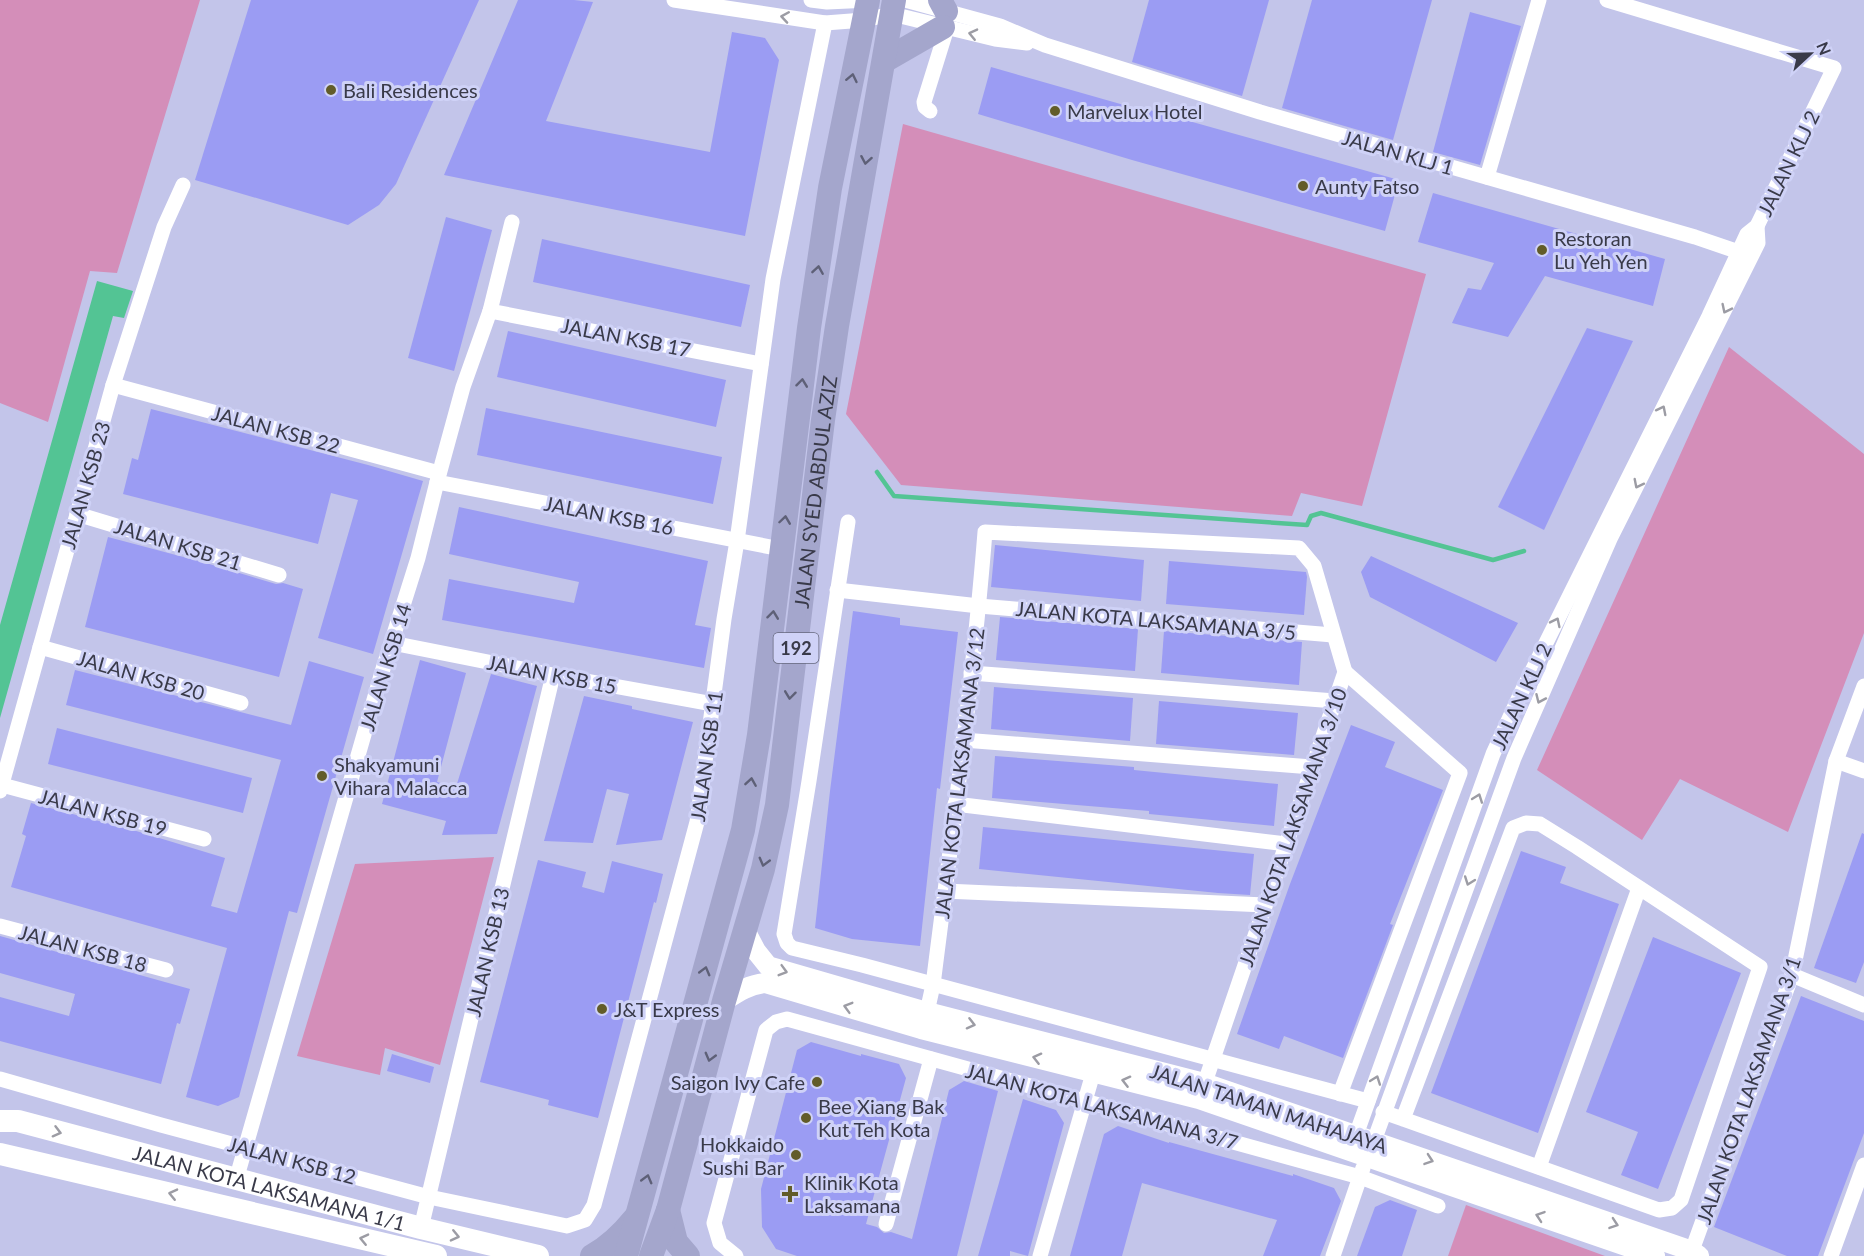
<svg xmlns="http://www.w3.org/2000/svg" width="1864" height="1256" font-family="Lato,sans-serif">
	<rect width="100%" height="100%" fill="#c3c5ea"/>
	<g fill="#d48eb9">
		<path d="M0,0H200L117,273L90,271L48,422L0,403Z"/>
		<path d="M903,124L1426,274L1362,506L1301,493L1292,516L901,485L846,414Z"/>
		<path d="M1729,347L1864,454V633L1788,832L1680,779L1642,840L1537,770Z"/>
		<path d="M494,857L440,1065L385,1048L380,1075L297,1056L355,864Z"/>
		<path d="M1466,1205L1605,1256H1448Z"/>
	</g>
	<path fill="#53c494" d="M97,281L133,291L124,318L113,316L0,718V625Z"/>
	<g fill="none" stroke-linecap="round" stroke-linejoin="round">
		<path stroke="#53c494" stroke-width="4.5" d="M877,472L894,496L1307,525L1311,516L1321,513L1493,560L1524,551"/>
	</g>
	<g fill="#9b9cf3">
		<path d="M251,0H479L396,184L379,205L348,225L195,180Z"/>
		<path d="M518,0H574L593,2L546,121L710,152L732,32L765,38L779,60L745,236L444,175Z"/>
		<path d="M1149,0H1269L1242,96L1132,62Z"/>
		<path d="M1312,0H1432L1393,140L1282,108Z"/>
		<path d="M1470,12L1521,26L1480,165L1433,152Z"/>
		<path d="M991,67L1145,111L1146,109L1399,180L1385,231L1132,160L978,114Z"/>
		<path d="M1433,193L1665,259L1653,306L1545,276L1508,337L1452,323L1468,288L1481,290L1494,263L1418,242Z"/>
		<path d="M446,217L492,230L454,371L408,358Z"/>
		<path d="M542,239L750,285L741,327L533,282Z"/>
		<path d="M1587,328L1633,341L1544,530L1498,507Z"/>
		<path d="M508,331L726,380L716,427L497,377Z"/>
		<path d="M486,408L722,457L713,504L477,455Z"/>
		<path d="M151,409L368,465L423,481L373,654L318,638L358,500L331,493L318,544L123,494L132,458L138,460Z"/>
		<path d="M459,507L708,561L695,625L711,628L704,668L442,620L449,579L574,603L579,582L449,554Z"/>
		<path d="M108,537L206,563L276,584L283,583L303,589L279,677L85,627Z"/>
		<path d="M995,545L1144,560L1141,601L991,587Z"/>
		<path d="M1371,556L1518,623L1496,662L1370,597L1361,572Z"/>
		<path d="M1169,561L1306,572L1307,577L1304,615L1166,604Z"/>
		<path d="M853,611L900,618V625L958,632L940,789L937,788L920,946L852,939L815,928L830,791Z"/>
		<path d="M1000,617L1138,629L1135,671L996,660Z"/>
		<path d="M1164,631L1302,642L1299,685L1161,673Z"/>
		<path d="M420,660L466,673L437,782L456,787L491,674L537,686L497,834L442,835L446,821L382,804Z"/>
		<path d="M309,661L364,677L297,913L289,911L239,1097L218,1106L186,1097L227,948L11,887L26,836L22,834L31,803L133,830L225,858L211,906L237,913L281,760L66,705L75,670L291,725Z"/>
		<path d="M994,687L1133,698L1130,741L991,729Z"/>
		<path d="M584,696L632,706V709L693,722L662,840L616,845L629,794L607,789L593,843L544,841Z"/>
		<path d="M1159,701L1298,713L1294,755L1156,744Z"/>
		<path d="M1351,725L1395,742L1385,767L1443,790L1390,924L1393,925L1343,1058L1284,1036L1279,1049L1237,1034L1290,884Z"/>
		<path d="M57,728L252,778L243,813L48,764Z"/>
		<path d="M995,756L1134,767V770L1278,784L1274,826L1149,814V811L992,798Z"/>
		<path d="M983,827L1254,854L1250,895L1218,893L979,869Z"/>
		<path d="M1862,833L1864,834V962L1856,983L1814,968Z"/>
		<path d="M1521,851L1566,867L1560,883L1619,904L1538,1133L1431,1093Z"/>
		<path d="M538,860L586,872L582,887L604,893L612,861L663,874L656,903L654,902L598,1118L548,1105L549,1100L480,1082Z"/>
		<path d="M0,936L190,989L180,1024L177,1023L161,1084L0,1041V997L69,1016L75,994L0,973Z"/>
		<path d="M1653,937L1741,973L1658,1189L1621,1175L1638,1132L1586,1112Z"/>
		<path d="M1801,996L1864,1021V1133L1818,1256H1787L1714,1227Z"/>
		<path d="M811,1042L861,1056V1054L899,1064L906,1078L866,1224L877,1227L884,1233L891,1232L912,1239L949,1090L964,1081L998,1091L957,1256H797L776,1249L762,1227L761,1189L797,1050Z"/>
		<path d="M392,1054L434,1067L430,1083L387,1071Z"/>
		<path d="M1023,1099L1056,1110L1064,1123L1028,1256L1010,1251V1256H978Z"/>
		<path d="M1118,1126L1169,1143V1142L1293,1176V1174L1334,1188L1341,1201L1320,1256H1263L1277,1220L1142,1183L1122,1256H1070L1104,1134Z"/>
		<path d="M1390,1200L1417,1210L1402,1256H1357L1375,1207Z"/>
	</g>
	<g fill="none" stroke-linecap="round" stroke-linejoin="round">
		<g stroke="#fff" stroke-width="15">
			<path d="M674,0L825,23L864,20L892,14L995,39L1027,43"/>
			<path d="M811,0L827,2L870,0"/>
			<path d="M905,0L1000,26L1045,45L1260,112L1695,237L1748,255"/>
			<path d="M930,111L925,107L924,102L947,28"/>
			<path d="M1487,177L1539,0"/>
			<path d="M490,311L761,364"/>
			<path d="M113,385L439,473"/>
			<path d="M437,482L781,549"/>
			<path d="M77,514L279,575"/>
			<path d="M848,522L809,781L784,934L787,943L792,948L862,965L1368,1101"/>
			<path d="M837,590L979,606L1333,635"/>
			<path d="M392,643L553,675L713,704"/>
			<path d="M40,647L241,703"/>
			<path d="M971,673L1335,701"/>
			<path d="M963,740L1312,767"/>
			<path d="M1836,761L1864,771"/>
			<path d="M2,785L204,839"/>
			<path d="M0,791L113,385L164,227L183,185"/>
			<path d="M955,804L1286,844"/>
			<path d="M945,891L1265,905"/>
			<path d="M0,926L166,970"/>
			<path d="M1792,975L1864,1005"/>
			<path d="M927,1012L933,985C952,834 973,683 985,532L1299,548L1314,566L1345,672L1201,1094"/>
			<path d="M0,1079L161,1125L429,1197L567,1226L585,1220L594,1205L697,822L724,619L737,541L773,279L825,23"/>
			<path d="M1340,1094L1460,773L1345,672"/>
			<path d="M1383,1112L1403,1119L1659,1210L1672,1208L1681,1200L1760,967L1577,847L1540,824L1526,823L1513,828L1403,1119"/>
			<path d="M1362,1143L1356,1135L1493,754L1521,693L1709,316L1747,234L1757,226L1834,68L1607,0"/>
			<path d="M1365,1146L1374,1141L1514,758L1610,539L1758,243L1757,226"/>
			<path d="M1539,1167L1639,888"/>
			<path d="M236,1180L382,672L418,558L437,482L463,387L490,311L512,222"/>
			<path d="M886,1224L931,1059"/>
			<path d="M421,1228L553,675"/>
			<path d="M736,1256L720,1243L714,1223L766,1030L776,1022L787,1019L1360,1177L1438,1206"/>
			<path d="M1040,1256L1096,1063"/>
			<path d="M1333,1256L1363,1168"/>
			<path d="M1690,1256L1792,975L1836,761L1864,686"/>
			<path d="M1831,1256L1864,1165"/>
		</g>
		<g stroke="#fff" stroke-width="20">
			<path d="M745,930L756,951L768,966L927,1012L1204,1083L1692,1251L1699,1256"/>
			<path d="M724,1001C738,992 748,985 765,983L921,1029L1199,1099L1655,1256"/>
		</g>
		<g stroke="#fff" stroke-width="22">
			<path id="s1" d="M0,1121H18L421,1228L538,1256"/>
			<path d="M0,1154L436,1256"/>
		</g>
		<g stroke="#a4a6cc" stroke-width="24">
			<path d="M940,0L946,11"/>
			<path d="M884,61L943,27"/>
			<path d="M668,1210L676,1242L688,1256"/>
			<path d="M592,1256C610,1246 622,1234 635,1218"/>
			<path d="M626,1256L743,830L759,735L809,328L830,188L868,0"/>
			<path id="s2" d="M651,1256L668,1210L724,1001L763,869L777,805L823,420L837,326L894,0"/>
		</g>
	</g>
	<defs><path id="oneway-chevron" d="M-2-3.5L2.5 0L-2 3.5" fill="none" stroke-width="1.6" stroke-linecap="round" stroke-linejoin="round" transform="scale(1.5)"/></defs>
	<g stroke="#9c9ca4">
		<use href="#oneway-chevron" transform="translate(785 17) rotate(-171)"/>
		<use href="#oneway-chevron" transform="translate(973 34) rotate(-167)"/>
		<use href="#oneway-chevron" transform="translate(1726 309) rotate(116)"/>
		<use href="#oneway-chevron" transform="translate(1662 410) rotate(-63)"/>
		<use href="#oneway-chevron" transform="translate(1638 484) rotate(117)"/>
		<use href="#oneway-chevron" transform="translate(1556 622) rotate(-64)"/>
		<use href="#oneway-chevron" transform="translate(1540 699) rotate(114)"/>
		<use href="#oneway-chevron" transform="translate(1478 798) rotate(-70)"/>
		<use href="#oneway-chevron" transform="translate(1469 881) rotate(110)"/>
		<use href="#oneway-chevron" transform="translate(783 971) rotate(16)"/>
		<use href="#oneway-chevron" transform="translate(848 1007) rotate(-164)"/>
		<use href="#oneway-chevron" transform="translate(971 1024) rotate(14)"/>
		<use href="#oneway-chevron" transform="translate(1037 1058) rotate(-166)"/>
		<use href="#oneway-chevron" transform="translate(1376 1080) rotate(-70)"/>
		<use href="#oneway-chevron" transform="translate(1126 1081) rotate(-166)"/>
		<use href="#oneway-chevron" transform="translate(57 1132) rotate(15)"/>
		<use href="#oneway-chevron" transform="translate(1429 1160) rotate(19)"/>
		<use href="#oneway-chevron" transform="translate(173 1194) rotate(-167)"/>
		<use href="#oneway-chevron" transform="translate(1540 1216) rotate(-161)"/>
		<use href="#oneway-chevron" transform="translate(1614 1224) rotate(19)"/>
		<use href="#oneway-chevron" transform="translate(455 1236) rotate(13)"/>
		<use href="#oneway-chevron" transform="translate(364 1239) rotate(-167)"/>
	</g>
	<g stroke="#5e6077">
		<use href="#oneway-chevron" transform="translate(852 78) rotate(-78)"/>
		<use href="#oneway-chevron" transform="translate(866 160) rotate(100)"/>
		<use href="#oneway-chevron" transform="translate(818 270) rotate(-81)"/>
		<use href="#oneway-chevron" transform="translate(802 383) rotate(-83)"/>
		<use href="#oneway-chevron" transform="translate(785 520) rotate(-82)"/>
		<use href="#oneway-chevron" transform="translate(773 615) rotate(-83)"/>
		<use href="#oneway-chevron" transform="translate(790 695) rotate(97)"/>
		<use href="#oneway-chevron" transform="translate(751 782) rotate(-81)"/>
		<use href="#oneway-chevron" transform="translate(764 862) rotate(105)"/>
		<use href="#oneway-chevron" transform="translate(705 971) rotate(-75)"/>
		<use href="#oneway-chevron" transform="translate(710 1057) rotate(105)"/>
		<use href="#oneway-chevron" transform="translate(647 1179) rotate(-75)"/>
	</g>
	<g fill="#625c29" stroke="#cfd2f7" stroke-width="2">
		<circle cx="331" cy="90" r="6"/>
		<circle cx="1055" cy="111" r="6"/>
		<circle cx="1303" cy="186" r="6"/>
		<circle cx="1542" cy="250" r="6"/>
		<circle cx="322" cy="776" r="6"/>
		<circle cx="602" cy="1009" r="6"/>
		<circle cx="817" cy="1082" r="6"/>
		<circle cx="806" cy="1118" r="6"/>
		<circle cx="796" cy="1155" r="6"/>
		<path d="M787 1185h6v6h6v6h-6v6h-6v-6h-6v-6h6z"/>
	</g>
	<g text-anchor="middle" dominant-baseline="central" stroke-width="6" stroke-linejoin="round" paint-order="stroke">
		<rect fill="#cfd2f7" stroke="#66687d" stroke-width="1.5" x="773.5" y="633" width="45" height="30" rx="4.5"/>
		<g font-size="18" font-weight="bold" fill="#393a49">
			<text x="796" y="648">192</text>
		</g>
		<g font-size="20" fill="#393a49" stroke="#cfd2f7" text-anchor="start">
			<text x="343" y="90">Bali Residences</text>
			<text x="1067" y="111">Marvelux Hotel</text>
			<text x="1315" y="186">Aunty Fatso</text>
			<text x="1554" y="238">Restoran<tspan x="1554" dy="23">Lu Yeh Yen</tspan></text>
			<text x="334" y="764">Shakyamuni<tspan x="334" dy="23">Vihara Malacca</tspan></text>
			<text x="614" y="1009">J&amp;T Express</text>
			<text x="805" y="1082" text-anchor="end">Saigon Ivy Cafe</text>
			<text x="818" y="1106">Bee Xiang Bak<tspan x="818" dy="23">Kut Teh Kota</tspan></text>
			<text x="784" y="1144" text-anchor="end">Hokkaido<tspan x="784" dy="23">Sushi Bar</tspan></text>
			<text x="804" y="1182">Klinik Kota<tspan x="804" dy="23">Laksamana</tspan></text>
		</g>
		<g font-size="20" fill="#393a49" stroke="#cfd2f7">
			<text transform="translate(1398 152) rotate(16)">JALAN KLJ 1</text>
			<text transform="translate(1788 163) rotate(-64)">JALAN KLJ 2</text>
			<text transform="translate(626 337) rotate(11)">JALAN KSB 17</text>
			<text transform="translate(276 429) rotate(15)">JALAN KSB 22</text>
			<text transform="translate(85 485) rotate(-74)">JALAN KSB 23</text>
			<text stroke="none"><textPath href="#s2" startOffset="784">JALAN SYED ABDUL AZIZ</textPath></text>
			<text transform="translate(609 515) rotate(11)">JALAN KSB 16</text>
			<text transform="translate(178 544) rotate(17)">JALAN KSB 21</text>
			<text transform="translate(1156 620) rotate(5)">JALAN KOTA LAKSAMANA 3/5</text>
			<text transform="translate(385 667) rotate(-73)">JALAN KSB 14</text>
			<text transform="translate(552 674) rotate(11)">JALAN KSB 15</text>
			<text transform="translate(141 675) rotate(16)">JALAN KSB 20</text>
			<text transform="translate(1521 696) rotate(-65)">JALAN KLJ 2</text>
			<text transform="translate(706 756) rotate(-82)">JALAN KSB 11</text>
			<text transform="translate(959 773) rotate(-83)">JALAN KOTA LAKSAMANA 3/12</text>
			<text transform="translate(103 812) rotate(15)">JALAN KSB 19</text>
			<text transform="translate(1292 827) rotate(-71)">JALAN KOTA LAKSAMANA 3/10</text>
			<text transform="translate(83 948) rotate(15)">JALAN KSB 18</text>
			<text transform="translate(487 952) rotate(-77)">JALAN KSB 13</text>
			<text transform="translate(1748 1090) rotate(-71)">JALAN KOTA LAKSAMANA 3/1</text>
			<text transform="translate(1102 1106) rotate(15)">JALAN KOTA LAKSAMANA 3/7</text>
			<text transform="translate(1269 1108) rotate(18)">JALAN TAMAN MAHAJAYA</text>
			<text transform="translate(292 1160) rotate(15)">JALAN KSB 12</text>
			<text stroke="none"><textPath href="#s1" startOffset="278">JALAN KOTA LAKSAMANA 1/1</textPath></text>
		</g>
	</g>
	<g transform="translate(1810 54) rotate(68)" stroke="#cfd2f7" stroke-width="4.5" paint-order="stroke">
	<path d="M0-4.5L10 22L0 15L-10 22Z" fill="#393a49"/>
	<text y="-9" font-size="16" font-weight="bold" text-anchor="middle" fill="#393a49">N</text>
	</g>
</svg>
